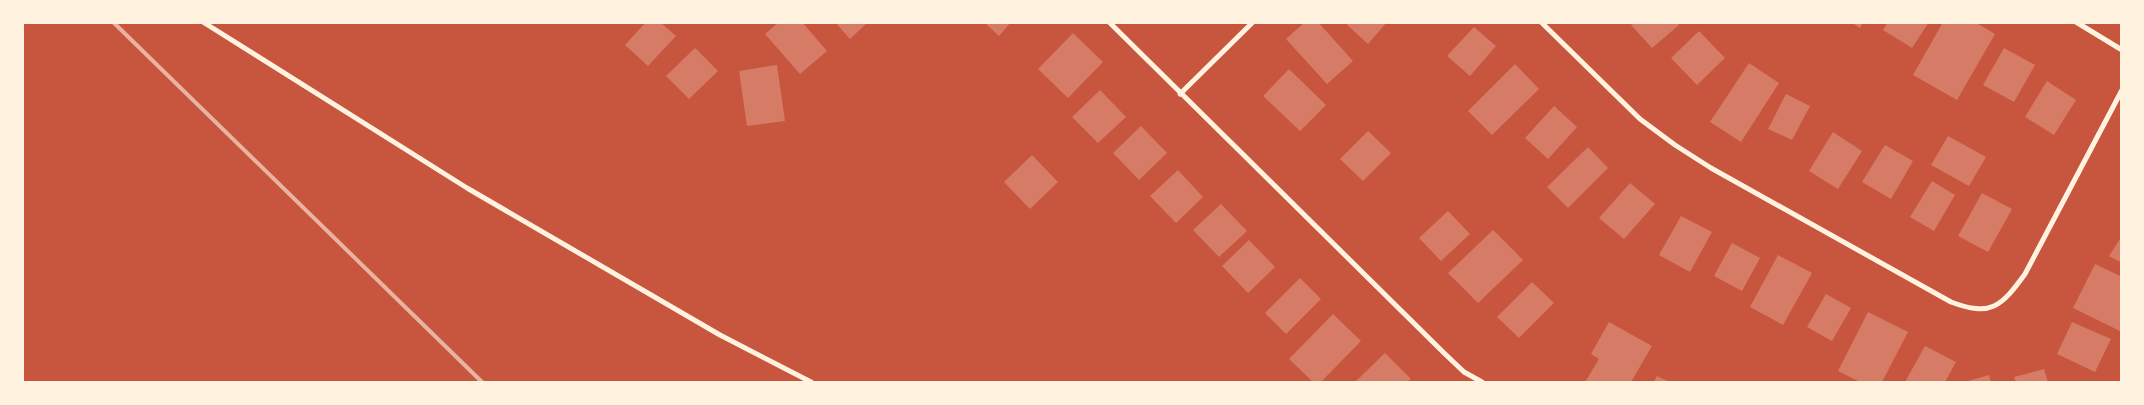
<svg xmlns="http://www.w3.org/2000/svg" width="2144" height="405" font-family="'Archivo Narrow',sans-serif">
	<rect width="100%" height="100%" fill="#c8553d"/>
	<g fill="#d67c66">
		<path d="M646,22H660L676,36L648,66L625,45Z"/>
		<path d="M779,22H802L827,51L800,74L765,34Z"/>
		<path d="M835,22H868L850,39Z"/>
		<path d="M984,22H1011L999,36Z"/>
		<path d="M1305,22H1318L1353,61L1327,84L1286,39Z"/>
		<path d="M1344,22H1387L1368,44Z"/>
		<path d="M1635,22H1677L1679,25L1652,48L1631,25Z"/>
		<path d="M1851,22H1863L1860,28Z"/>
		<path d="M1888,22H1929L1912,48L1883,30Z"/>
		<path d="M1943,22H1975L1995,34L1957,100L1913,75Z"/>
		<path d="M1474,27L1496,46L1470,76L1447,56Z"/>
		<path d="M1699,31L1725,58L1697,85L1671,58Z"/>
		<path d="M1073,33L1103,62L1068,98L1038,69Z"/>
		<path d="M695,48L718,71L689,99L666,76Z"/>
		<path d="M2004,48L2035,65L2014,102L1983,85Z"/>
		<path d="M1749,63L1779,83L1741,142L1710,122Z"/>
		<path d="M1515,64L1539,89L1492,135L1468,111Z"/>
		<path d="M777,65L785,121L747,126L739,71Z"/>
		<path d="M1289,69L1326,105L1300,131L1263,96Z"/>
		<path d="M2047,81L2076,100L2054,135L2025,117Z"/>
		<path d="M1100,90L1126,117L1098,143L1072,117Z"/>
		<path d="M1786,94L1810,106L1792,140L1768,129Z"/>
		<path d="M1554,106L1577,127L1548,159L1525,138Z"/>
		<path d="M1141,126L1167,153L1139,180L1113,153Z"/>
		<path d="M1368,131L1391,153L1363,181L1340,159Z"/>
		<path d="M1833,132L1862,151L1838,189L1809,171Z"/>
		<path d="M1948,136L1986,157L1969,186L1931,165Z"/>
		<path d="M1885,145L1913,161L1891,199L1862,182Z"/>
		<path d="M1588,147L1608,168L1568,208L1547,187Z"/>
		<path d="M1032,155L1058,182L1030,209L1004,182Z"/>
		<path d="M1178,170L1203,197L1176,223L1150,196Z"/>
		<path d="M1932,181L1955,195L1934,231L1910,217Z"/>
		<path d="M1630,183L1655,204L1624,239L1599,218Z"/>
		<path d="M1982,193L2012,209L1988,252L1958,236Z"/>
		<path d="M1221,204L1247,231L1219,257L1193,230Z"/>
		<path d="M1448,211L1470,234L1441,261L1419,238Z"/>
		<path d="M1681,216L1712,232L1690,272L1659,255Z"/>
		<path d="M1493,230L1523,260L1478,303L1448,273Z"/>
		<path d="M2122,236V263L2109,256Z"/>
		<path d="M1249,240L1275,267L1248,293L1222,266Z"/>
		<path d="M1732,243L1760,258L1742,291L1714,276Z"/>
		<path d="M1778,255L1812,273L1783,325L1750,307Z"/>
		<path d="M2095,264L2122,277V332L2073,308Z"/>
		<path d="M1300,278L1321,299L1286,334L1265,313Z"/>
		<path d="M1532,282L1554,303L1519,338L1497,317Z"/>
		<path d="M1826,294L1851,308L1832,341L1807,327Z"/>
		<path d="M1868,312L1908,332L1882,382H1860L1838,371Z"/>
		<path d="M1333,314L1361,341L1321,382H1313L1289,359Z"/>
		<path d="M1609,322L1652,346L1631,382H1585L1599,359L1591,354Z"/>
		<path d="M2072,322L2111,339L2095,372L2057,354Z"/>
		<path d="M1925,346L1956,362L1945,382H1905Z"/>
		<path d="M1385,353L1411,379L1407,382H1355Z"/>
		<path d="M2044,369L2048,382H2016L2014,377Z"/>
		<path d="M1989,375L1991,382H1965Z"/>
		<path d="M1657,376L1670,382H1654Z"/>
	</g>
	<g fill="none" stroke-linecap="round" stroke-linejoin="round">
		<g stroke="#fff3e0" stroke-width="5">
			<path d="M203,22L467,188L720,335L811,382"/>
			<path d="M1109,22L1444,353L1464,372L1482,382"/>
			<path d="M1541,22L1640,119L1675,145L1711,168L1951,302C1991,317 2001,307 2025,274L2122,90"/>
			<path d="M2076,22L2122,50"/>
			<path d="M1180,94L1253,22"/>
		</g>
		<path stroke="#e9b49f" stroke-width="4" d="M113,22L482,382"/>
	</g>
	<rect width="2144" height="405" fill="none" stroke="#fff3e0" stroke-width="48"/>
</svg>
